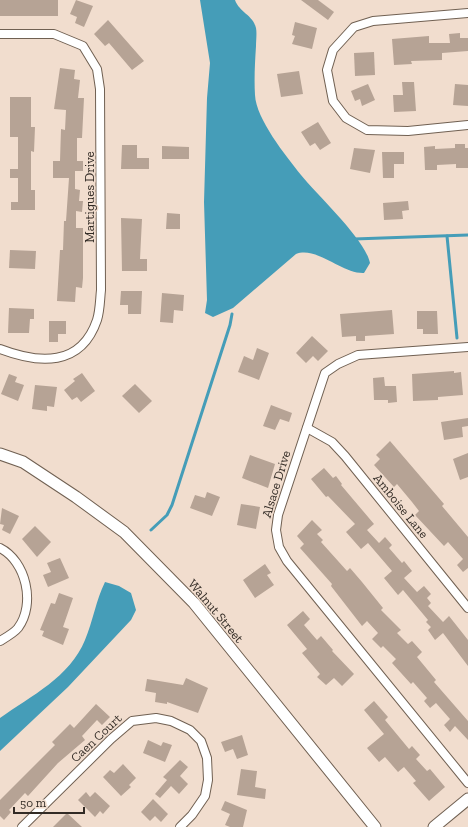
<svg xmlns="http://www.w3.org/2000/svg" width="468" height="827" font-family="'Zilla Slab',serif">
	<rect width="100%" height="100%" fill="#f1ddce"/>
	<g fill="#459db8">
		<path d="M200,0H235C239,12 253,15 256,28C257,33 256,41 256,46C255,62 254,79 255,95C256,119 286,156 301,175C318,196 365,239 370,263L364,273C342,274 317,246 296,254L233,308L213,317L205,313L207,300L204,202L207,98L210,63Z"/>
		<path d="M105,582L119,586L131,593L136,610L131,620L68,687L0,751V718C31,696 70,677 85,640C93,621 96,600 105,582Z"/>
	</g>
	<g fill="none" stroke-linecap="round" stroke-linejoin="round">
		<g stroke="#459db8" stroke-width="3">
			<path d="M447,236L457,338"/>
			<path d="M354,239L468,235"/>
			<path d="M151,530L167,515L172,505L230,325L232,314"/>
		</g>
	</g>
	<g fill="#b6a395">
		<rect x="0" y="0" width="58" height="16"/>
		<path d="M76,0L93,6L84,27L75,23L77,17L70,14Z"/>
		<path d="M301,0H318L334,12L328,20Z"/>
		<path d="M108,20L144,61L132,70L109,43L105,46L94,34Z"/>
		<path d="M295,22L317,28L312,49L292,44L295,36L292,35Z"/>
		<path d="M460,33V38H468V51L442,53V60L411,61L412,64L394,65L392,39L429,36V43H450L449,34Z"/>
		<path d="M374,52L375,75L355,76L354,53Z"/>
		<path d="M60,68L75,70L74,79L80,80L78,98H84L82,138H77V161H83V171H75V189L80,190L79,201H83L82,212L76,211V228H83V278L82,288L76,287L75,302L57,301L60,250H63L64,221H66L69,178H53V161H60L61,129L65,130L66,110L54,109Z"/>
		<path d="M299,71L303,94L281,97L277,74Z"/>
		<path d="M402,82H414L416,111L394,112L393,95H403Z"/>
		<path d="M368,84L375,100L362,106L360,99L355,101L351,91Z"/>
		<path d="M455,84L468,85V106L453,105Z"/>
		<path d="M10,97H31V127H35L34,152L31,151V190H35V210H11V202H18V178H10V169H18V137H10Z"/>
		<path d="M318,122L331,143L320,150L315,143L310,146L301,132Z"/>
		<path d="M455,144H465V148H468V168H456V164L437,165V170H425L424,147L435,146V149L455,148Z"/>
		<path d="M122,145H137V158H149V169H121Z"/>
		<path d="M162,146L189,147V159H162Z"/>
		<path d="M354,148L375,150L370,173L350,169Z"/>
		<path d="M382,152H404V164H394V178H383Z"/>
		<path d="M408,201L409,210L402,211L403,219L384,220L383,203Z"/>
		<path d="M167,213L180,214V229H166Z"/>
		<path d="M121,218L142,219L140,259H147V271H122Z"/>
		<path d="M10,250L36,251L35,269L9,268Z"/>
		<path d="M121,291H142L141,314H128V305H120Z"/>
		<path d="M162,293L184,295L183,311L174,310L173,323L160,322Z"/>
		<path d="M9,308L34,309V319H30L29,333H8Z"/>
		<path d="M392,310L394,334L365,336V341H356V336L342,337L340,314Z"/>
		<path d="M417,311H437L438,334H423V329H417Z"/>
		<path d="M49,321H66V334H58V342H49Z"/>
		<path d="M312,336L328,351L318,361L313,356L306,363L296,353Z"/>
		<path d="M257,348L269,353L259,380L238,372L244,356L253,360Z"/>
		<path d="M454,371V373L461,372L463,395L438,397V400L413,401L412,374Z"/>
		<path d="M82,373L95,391L81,402L77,397L72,400L64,390L75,381L73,379Z"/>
		<path d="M9,374L17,377L15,382L24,385L18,401L1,394Z"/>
		<path d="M384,377L385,386H396L397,402L388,403V400H374L373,378Z"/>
		<path d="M135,384L152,401L139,413L122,396Z"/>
		<path d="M35,385L57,387L54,407L47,406V411L32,409Z"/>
		<path d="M271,405L292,413L289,422L280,419L275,430L263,426Z"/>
		<path d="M468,418V426L462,427L463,437L444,440L441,422Z"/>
		<path d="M390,441L444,504L442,506L468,537V568L463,572L457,565L463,559L448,542L444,546L415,515L419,511L412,502L397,484L394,487L374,465L380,459L376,455Z"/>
		<path d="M468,453V477L460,480L453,459Z"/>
		<path d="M250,455L275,464L268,488L242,478Z"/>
		<path d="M324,468L333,478L336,476L342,484L341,485L374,524L367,530L379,543L385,537L392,545L389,548L402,563L404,561L412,571L404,578L417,592L424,586L431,594L427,598L431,603L428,606L443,622L449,616L468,640V666L443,633L435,640L428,630L431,627L426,622L428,620L403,590L398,595L384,578L392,571L368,543L361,549L346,532L355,524L328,496L326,497L311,479Z"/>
		<path d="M207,492L220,497L212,516L190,508L195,495L205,498Z"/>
		<path d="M241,504L260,507L256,529L237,525Z"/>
		<path d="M2,508L19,516L10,534L2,530L4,525L0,524Z"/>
		<path d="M312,520L322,530L317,534L323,540L321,542L347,571L350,568L362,582L383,608L381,610L401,630L397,633L408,644L412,641L422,652L417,657L436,680L434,682L468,721V740L455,726L450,732L444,725L450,719L436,703L430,708L424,701L427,698L413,682L411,684L392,663L396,659L383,646L381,648L372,639L378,633L367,621L362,626L331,586L332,584L300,548L304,544L297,536Z"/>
		<path d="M35,526L51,542L37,557L22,539Z"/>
		<path d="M60,558L69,578L48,587L43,575L51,572L47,563Z"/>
		<path d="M265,564L271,573L267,575L274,585L255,598L243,580Z"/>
		<path d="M59,593L73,598L63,627L69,629L63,645L42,636L44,631L40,630L51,603L55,604Z"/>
		<path d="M303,611L310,619L304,625L317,640L321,636L333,650L332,651L354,674L342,686L334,678L326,685L317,677L320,674L302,653L307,649L287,625Z"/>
		<path d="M186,678L208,688L198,713L167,702V704L155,702L156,693L145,691L147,679L183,685Z"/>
		<path d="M374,701L388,717L385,720L409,749L412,746L420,755L416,759L427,771L430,769L445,787L429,801L413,783L416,781L404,767L398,772L385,757L379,762L367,748L384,734L364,710Z"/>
		<path d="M96,704L110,717L102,725L97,720L82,736L85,740L58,763L28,796L25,793L9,810L11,812L4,820L0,816V800L55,745L52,742L70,724L74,728Z"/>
		<path d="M242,735L248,755L237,759L233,749L225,752L221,742Z"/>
		<path d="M148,740L161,746L163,742L172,745L165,762L143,753Z"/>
		<path d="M180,760L188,767L180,776L188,784L179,794L171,786L160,798L155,794L167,780L163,777Z"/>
		<path d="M123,764L136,778L129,785L131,787L121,796L103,777L110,770L114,773Z"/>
		<path d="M241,769L257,771L255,787L266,789L265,799L237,795Z"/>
		<path d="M86,792L90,797L95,792L110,806L103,814L100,811L95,817L78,800Z"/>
		<path d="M153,799L168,814L161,822L155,816L150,821L141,812Z"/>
		<path d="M225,801L247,810L243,827H230L225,825L230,814L221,810Z"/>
		<path d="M67,813L82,827H53Z"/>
	</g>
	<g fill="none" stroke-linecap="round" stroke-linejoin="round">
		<g stroke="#706052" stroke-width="10">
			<g id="street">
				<path d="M468,13L373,21L354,27L333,50L327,70L333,101L346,118L367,130L408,131L468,125"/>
				<path d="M0,34H54L83,46L97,69L100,89L101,290C100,299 100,311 97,320C81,367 39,364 0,349"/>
				<path d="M468,347L358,355L338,364L325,373L278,515L276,530L279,547L287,561L468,783"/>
				<path d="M307,428L332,442L345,456L468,608"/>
				<path d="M0,548C26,561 36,604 18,628C14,633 5,638 0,641"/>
				<path d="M22,827L111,739L132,721L156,718L171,721L190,730L201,741L207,758L208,780L205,796L192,815L180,827"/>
			</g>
		</g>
		<g stroke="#706052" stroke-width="13">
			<g id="secondary">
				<path d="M0,454L23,462L76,497L124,532L194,603L375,827"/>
				<path d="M434,827L468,799"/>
			</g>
		</g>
		<use href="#street" stroke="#fff" stroke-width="8"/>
		<use href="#secondary" stroke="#fff" stroke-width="11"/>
	</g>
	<g text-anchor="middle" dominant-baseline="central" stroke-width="3" stroke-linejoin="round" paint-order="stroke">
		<g font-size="13" fill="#322b25" stroke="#f1ddce">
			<text transform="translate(89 197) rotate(-90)">Martigues Drive</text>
			<text transform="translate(276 484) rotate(-73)">Alsace Drive</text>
			<text transform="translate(401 506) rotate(51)">Amboise Lane</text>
			<text transform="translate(216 611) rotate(50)">Walnut Street</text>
			<text transform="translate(96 738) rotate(-43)">Caen Court</text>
		</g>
	</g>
	<path d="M14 807v6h70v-6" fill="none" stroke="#322b25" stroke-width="2"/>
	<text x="20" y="807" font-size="12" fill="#322b25" stroke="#f1ddce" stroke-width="3" paint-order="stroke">50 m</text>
</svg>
